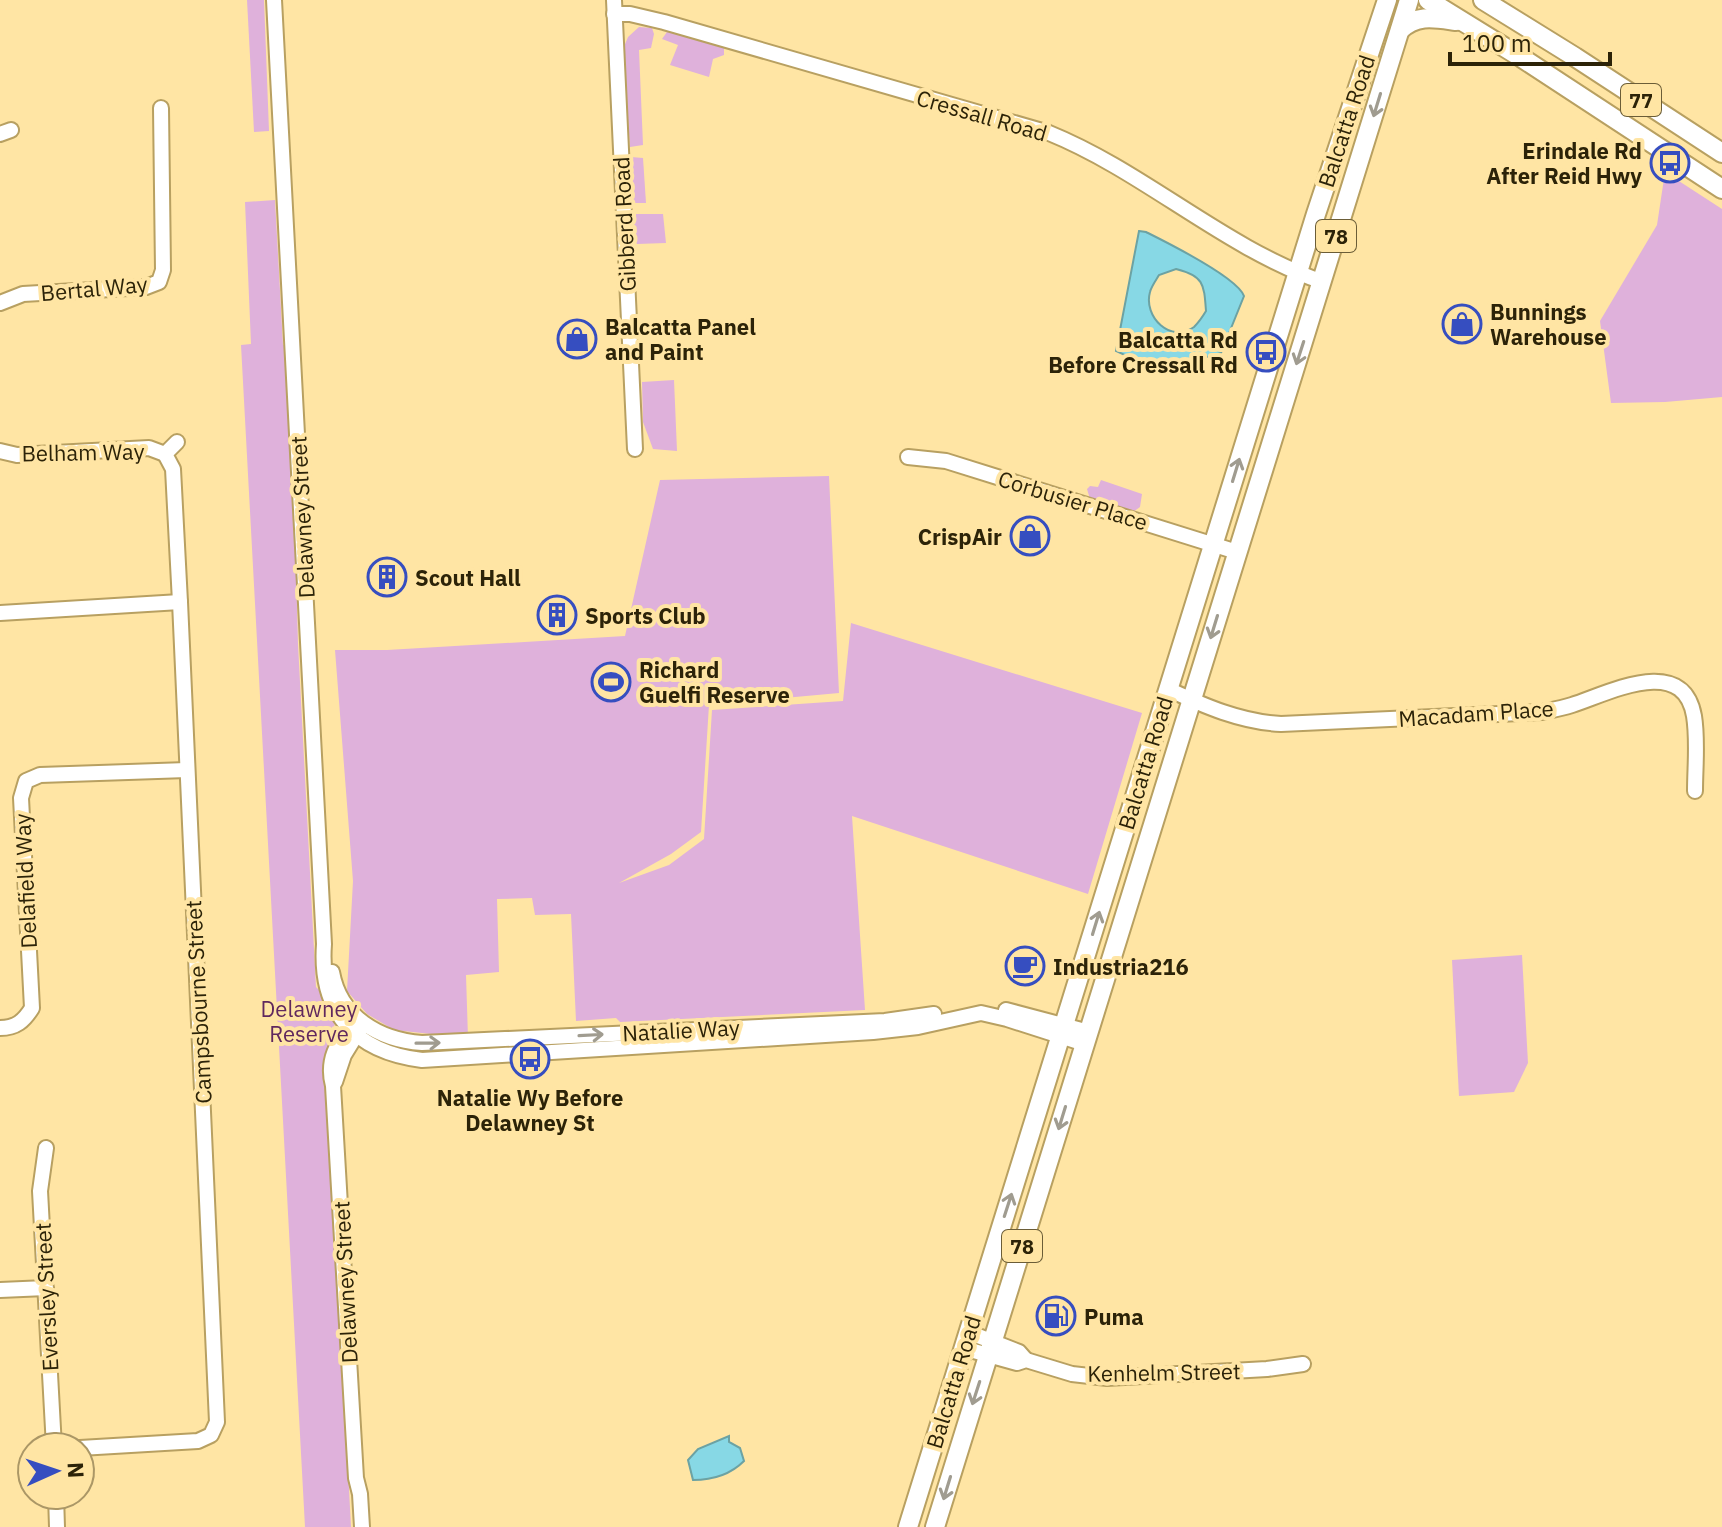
<svg xmlns="http://www.w3.org/2000/svg" width="1722" height="1527" font-family="'IBM Plex Sans',sans-serif">
	<rect width="100%" height="100%" fill="#ffe5a4"/>
	<g fill="#dfb1db">
		<path d="M247,0H264L269,131L254,132Z"/>
		<path d="M639,27L652,28L654,34L651,48L639,50L643,145L630,147L623,49L628,37Z"/>
		<path d="M667,32H676L724,46V55L713,59L709,77L670,65L678,45L662,39Z"/>
		<path d="M631,157L643,158L646,203H631L629,160Z"/>
		<path d="M1665,172L1722,209V397L1665,402L1611,403L1600,321L1657,225Z"/>
		<path d="M275,200L283,345H290L298,644L316,987C340,1009 338,1024 326,1053L351,1527H305L241,345L251,344L245,202Z"/>
		<path d="M635,214H663L666,243L637,244L634,240L632,217Z"/>
		<path d="M674,380L677,451L653,449L643,422L642,382Z"/>
		<path d="M829,476L839,693L709,705L701,832L671,854L619,883L669,865L704,839L712,710L843,701L851,623L1142,713L1088,894L852,816L865,1010L620,1022L616,1018L576,1021L571,914L535,915L532,898L497,899L499,972L466,975L468,1038L394,1030L367,1014L347,991L353,881L335,650H387L625,636L660,480Z"/>
		<path d="M1101,480L1142,494L1140,507L1133,512L1090,499L1087,489L1090,486L1098,487Z"/>
		<path d="M1522,955L1528,1063L1514,1092L1459,1096L1452,960Z"/>
	</g>
	<g fill="#87d8e5" stroke="#6ca2a3" stroke-width="2" fill-rule="evenodd">
		<path d="M1139,231L1146,232C1168,243 1237,277 1244,296L1221,353L1159,371L1116,351ZM1176,269C1204,276 1204,284 1206,311C1203,316 1198,323 1194,327C1171,344 1143,317 1150,292C1151,287 1156,280 1159,275Z"/>
		<path d="M729,1436V1442L740,1448L744,1461C730,1475 712,1480 693,1480L688,1460L698,1449Z"/>
	</g>
	<g fill="none" stroke-linecap="round" stroke-linejoin="round">
		<g stroke="#b8a061" stroke-width="18">
			<g id="minor">
				<path d="M274,0L324,944C319,1012 355,1052 422,1060L873,1032L918,1027L981,1013L1007,1019L1085,1044"/>
				<path d="M614,0L635,449"/>
				<path d="M614,14H630L664,22L1049,133C1145,172 1224,248 1323,282"/>
				<path d="M0,134L11,130"/>
				<path d="M0,303L23,294L146,287L159,282L163,270L161,108"/>
				<path d="M0,451L17,455L149,448L165,454"/>
				<path d="M908,457L946,461L1237,552"/>
				<path d="M0,613L180,602"/>
				<path d="M1168,689C1204,706 1241,722 1281,724L1542,712C1552,710 1563,708 1572,705C1607,694 1683,653 1694,716C1698,740 1695,767 1695,791"/>
				<path d="M332,972C340,1017 379,1040 422,1043L885,1021L934,1014"/>
				<path d="M1006,1010L1089,1032"/>
				<path d="M353,1022C337,1043 326,1060 333,1086L356,1478L360,1494L362,1527"/>
				<path d="M0,1028C16,1028 24,1021 32,1008L21,798L26,781L40,775L187,770"/>
				<path d="M335,1082L344,1055L360,1029"/>
				<path d="M46,1148L40,1191L54,1447"/>
				<path d="M0,1290L46,1288"/>
				<path d="M968,1332L1019,1352L1026,1360"/>
				<path d="M963,1348L1017,1363L1026,1360L1072,1374L1107,1378L1267,1369L1303,1364"/>
				<path d="M80,1448L198,1441L211,1435L217,1422L180,602L173,469L165,454L177,442"/>
				<path d="M56,1495L57,1527"/>
			</g>
		</g>
		<g stroke="#b8a061" stroke-width="22">
			<g id="major">
				<path d="M1428,0L1522,58L1722,189"/>
				<path d="M1483,0L1575,57L1722,153"/>
				<path d="M1400,30C1417,14 1434,18 1456,21"/>
				<path d="M908,1527L1316,214L1387,0"/>
				<path d="M935,1527L1409,0"/>
			</g>
		</g>
		<use href="#minor" stroke="#fff" stroke-width="14"/>
		<use href="#major" stroke="#fff" stroke-width="18"/>
	</g>
	<defs><path id="oneway-shaft" d="M-6 0H5M1.5-3L5.5 0L1.5 3" fill="none" stroke-width="1.6" stroke-linecap="round" stroke-linejoin="round" transform="scale(2)"/></defs>
	<g stroke="#a09c90">
		<use href="#oneway-shaft" transform="translate(1377 105) rotate(107)"/>
		<use href="#oneway-shaft" transform="translate(1300 353) rotate(108)"/>
		<use href="#oneway-shaft" transform="translate(1236 470) rotate(-73)"/>
		<use href="#oneway-shaft" transform="translate(1214 627) rotate(107)"/>
		<use href="#oneway-shaft" transform="translate(1096 923) rotate(-73)"/>
		<use href="#oneway-shaft" transform="translate(591 1035) rotate(-3)"/>
		<use href="#oneway-shaft" transform="translate(428 1043) rotate(-1)"/>
		<use href="#oneway-shaft" transform="translate(1062 1118) rotate(107)"/>
		<use href="#oneway-shaft" transform="translate(1008 1205) rotate(-72)"/>
		<use href="#oneway-shaft" transform="translate(976 1393) rotate(108)"/>
		<use href="#oneway-shaft" transform="translate(947 1488) rotate(107)"/>
	</g>
	<defs>
		<g id="bus-ring" transform="scale(2)"><circle r="9.5" fill="#ffe5a4" stroke="#364ec0" stroke-width="1.5"/><path d="M-5-6H5V4H4V6H2V4H-2V6H-4V4H-5ZM-3.5-4V0h7V-4ZM-3.5 1.2v1.5H-2V1.2ZM2 1.2v1.5H3.5V1.2Z" fill="#364ec0"/></g>
		<g id="shop-ring" transform="scale(2)"><circle r="9.5" fill="#ffe5a4" stroke="#364ec0" stroke-width="1.5"/><path d="M-5-2.5h2.3a2.7 3.5 0 0 1 5.4 0H5L5.5 6h-11ZM-1.5-2.5h3a1.5 2.3 0 0 0-3 0Z" fill="#364ec0"/></g>
		<g id="building-ring" transform="scale(2)"><circle r="9.5" fill="#ffe5a4" stroke="#364ec0" stroke-width="1.5"/><path d="M-4-6H4V6H1V3H-1V6H-4ZM-2.5-4.3h1.7v1.8h-1.7ZM.8-4.3h1.7v1.8H.8ZM-2.5-1h1.7V.8h-1.7ZM.8-1h1.7V.8H.8Z" fill="#364ec0"/></g>
		<g id="stadium-ring" transform="scale(2)"><circle r="9.5" fill="#ffe5a4" stroke="#364ec0" stroke-width="1.5"/><path d="M0-5a6.5 5 0 1 0 0 10a6.5 5 0 1 0 0-10ZM-3.5-1.8h7v3.6h-7Z" fill="#364ec0"/></g>
		<g id="cafe-ring" transform="scale(2)"><circle r="9.5" fill="#ffe5a4" stroke="#364ec0" stroke-width="1.5"/><path d="M-5.5-4.5H6V0H3Q3 3.5 0 3.5H-2.5Q-5.5 3.5-5.5 0ZM3-3.2v2h1.7v-2ZM-6 4.5H4V6H-6Z" fill="#364ec0"/></g>
		<g id="fuel-ring" transform="scale(2)"><circle r="9.5" fill="#ffe5a4" stroke="#364ec0" stroke-width="1.5"/><path d="M-5.5-6h7V0h2V4h1.3V-2.5L3-4.5l.8-.8L6-3V5H2.5V1h-1V6h-7ZM-4.2-4.7v3.2H.2V-4.7Z" fill="#364ec0"/></g>
	</defs>
	<g fill-rule="evenodd">
		<use href="#bus-ring" x="1670" y="163"/>
		<use href="#shop-ring" x="1462" y="324"/>
		<use href="#shop-ring" x="577" y="339"/>
		<use href="#bus-ring" x="1266" y="352"/>
		<use href="#shop-ring" x="1030" y="536"/>
		<use href="#building-ring" x="387" y="577"/>
		<use href="#building-ring" x="557" y="615"/>
		<use href="#stadium-ring" x="611" y="682"/>
		<use href="#cafe-ring" x="1025" y="966"/>
		<use href="#bus-ring" x="530" y="1059"/>
		<use href="#fuel-ring" x="1056" y="1316"/>
	</g>
	<g text-anchor="middle" dominant-baseline="central" stroke-width="8" stroke-linejoin="round" paint-order="stroke">
		<g fill="#ffe5a4" stroke="#6b5d37" stroke-width="2">
			<rect x="1621" y="84" width="40" height="32" rx="6"/>
			<rect x="1316" y="220" width="40" height="32" rx="6"/>
			<rect x="1002" y="1230" width="40" height="32" rx="6"/>
		</g>
		<g font-size="20" font-weight="bold" fill="#2c2308">
			<text x="1641" y="100">77</text>
			<text x="1336" y="236">78</text>
			<text x="1022" y="1246">78</text>
		</g>
		<g font-size="22" fill="#2c2308" stroke="#ffe5a4">
			<text transform="translate(982 115) rotate(16)">Cressall Road</text>
			<text transform="translate(1346 121) rotate(-72)">Balcatta Road</text>
			<text transform="translate(624 224) rotate(-93)">Gibberd Road</text>
			<text transform="translate(94 288) rotate(-5)">Bertal Way</text>
			<text transform="translate(83 452) rotate(-1)">Belham Way</text>
			<text transform="translate(1073 500) rotate(17)">Corbusier Place</text>
			<text transform="translate(302 517) rotate(-93)">Delawney Street</text>
			<text transform="translate(1476 713) rotate(-4)">Macadam Place</text>
			<text transform="translate(1145 763) rotate(-73)">Balcatta Road</text>
			<text transform="translate(25 881) rotate(-93)">Delafield Way</text>
			<text transform="translate(198 1002) rotate(-93)">Campsbourne Street</text>
			<text transform="translate(681 1030) rotate(-3)">Natalie Way</text>
			<text transform="translate(345 1282) rotate(-93)">Delawney Street</text>
			<text transform="translate(46 1297) rotate(-93)">Eversley Street</text>
			<text transform="translate(1164 1372) rotate(-1)">Kenhelm Street</text>
			<text transform="translate(953 1382) rotate(-73)">Balcatta Road</text>
		</g>
		<g font-size="22" font-weight="bold" fill="#2c2308" stroke="#ffe5a4" text-anchor="start">
			<text x="1642" y="150" text-anchor="end">Erindale Rd<tspan x="1642" dy="25">After Reid Hwy</tspan></text>
			<text x="1490" y="311">Bunnings<tspan x="1490" dy="25">Warehouse</tspan></text>
			<text x="605" y="326">Balcatta Panel<tspan x="605" dy="25">and Paint</tspan></text>
			<text x="1238" y="339" text-anchor="end">Balcatta Rd<tspan x="1238" dy="25">Before Cressall Rd</tspan></text>
			<text x="1002" y="536" text-anchor="end">CrispAir</text>
			<text x="415" y="577">Scout Hall</text>
			<text x="585" y="615">Sports Club</text>
			<text x="639" y="669">Richard<tspan x="639" dy="25">Guelfi Reserve</tspan></text>
			<text x="1053" y="966">Industria216</text>
			<text x="530" y="1097" text-anchor="middle">Natalie Wy Before<tspan x="530" dy="25">Delawney St</tspan></text>
			<text x="1084" y="1316">Puma</text>
		</g>
		<g font-size="22" fill="#60285e" stroke="#ffe5a4">
			<text x="309" y="1008">Delawney<tspan x="309" dy="25">Reserve</tspan></text>
		</g>
	</g>
	<g transform="translate(56 1471) rotate(87)"><circle r="38" fill="#ffe5a4" stroke="#ab9766" stroke-width="2"/>
	<path d="M0-6L14 30L0 20L-14 30Z" fill="#364ec0"/>
	<text y="-12" font-size="22" font-weight="bold" text-anchor="middle" fill="#2c2308">N</text>
	</g>
	<path d="M1450 52v12h160v-12" fill="none" stroke="#2c2308" stroke-width="4"/>
	<text x="1462" y="52" font-size="24" fill="#2c2308" stroke="#ffe5a4" stroke-width="6" paint-order="stroke">100 m</text>
</svg>
